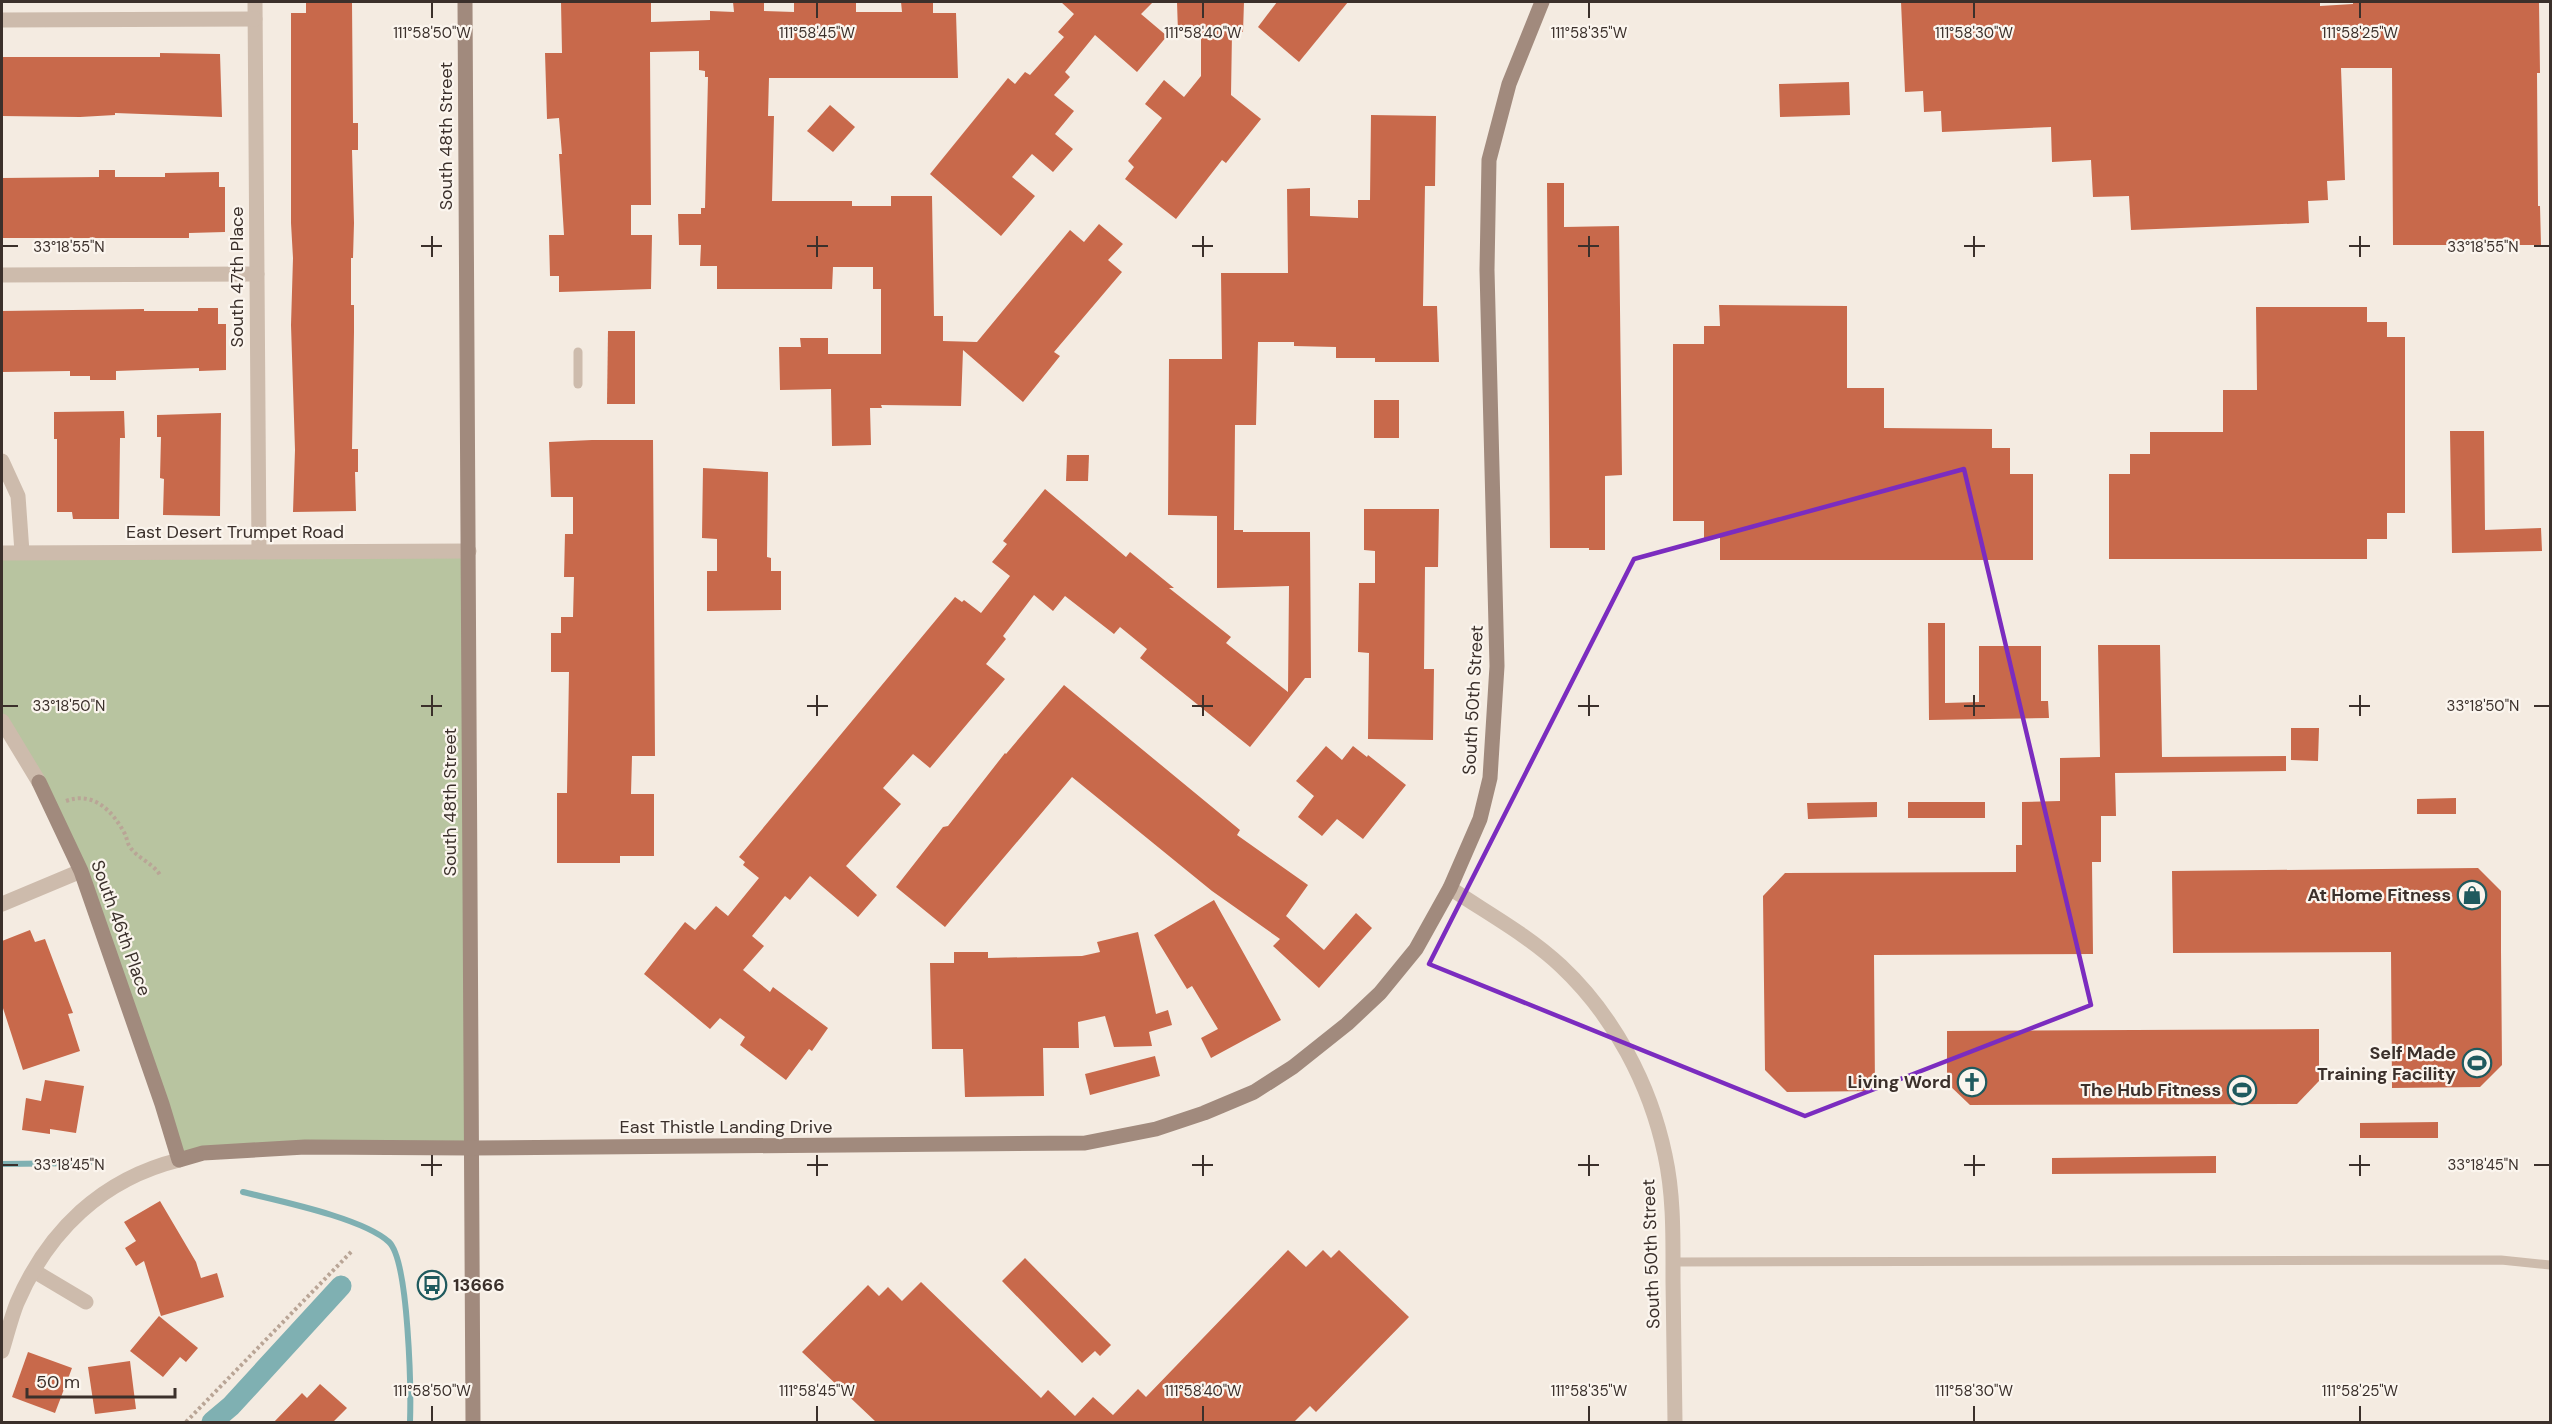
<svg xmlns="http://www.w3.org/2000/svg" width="2552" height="1424" font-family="'DM Sans',sans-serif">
	<rect width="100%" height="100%" fill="#f4ebe1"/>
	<path fill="#b8c4a0" d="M469,551L471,1148L305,1147L179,1160L81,871L2,721V553Z"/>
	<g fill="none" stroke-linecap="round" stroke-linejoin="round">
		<g stroke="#7fb0b2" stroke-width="6">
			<path d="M2,1164L89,1163"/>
			<path d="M243,1192C279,1201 363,1218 389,1242C409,1261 411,1392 410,1422"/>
		</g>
		<path stroke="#7fb0b2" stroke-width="21" d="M212,1422L231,1406L341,1286"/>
	</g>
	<g fill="#c8694b">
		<path d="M306,2H352L353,123H358V150H352L354,223L353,258H351V305H354V332L352,449H358V472H355L356,511L293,512L295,450L291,325L293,258L291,223V13H306Z"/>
		<path d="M561,2H651V22L710,20V11L734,12L733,2H764V11L794,12V2H856V12H902L901,2H933V13H956L958,78H769L768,116H774L772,201H852V206H891V196H932L934,316H943V341L977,342L1070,230L1084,242L1099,224L1123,244L1108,260L1122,272L1054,352L1060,356L1023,402L963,350L961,406L881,405L882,408H870L871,445L832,446L831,389L780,390L779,347H801L800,338H828V354H881V289H873V267H833L832,289H717V266H700L701,245H679L678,214H701V208H705L708,77H705V71L699,70V51L650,52L651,205H631V235H652L651,289L559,292V276H550L549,235H564L559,154H562L559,118L547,119L545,53H562Z"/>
		<path d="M1061,2H1153L1141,14L1167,36L1137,72L1095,35L1065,72L1070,77L1054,95L1074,111L1055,134L1073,149L1053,172L1032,154L1012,177L1035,196L1001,236L930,174L1008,78L1015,84L1025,72L1030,75L1064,37L1058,32L1074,14Z"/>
		<path d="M1177,2H1244L1243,32H1232L1231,95L1261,119L1226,163L1222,160L1176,219L1125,179L1134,167L1128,161L1162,118L1145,104L1164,80L1184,97L1201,76V32H1178Z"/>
		<path d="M1277,2H1348L1299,62L1258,27Z"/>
		<path d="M1901,2H2320V6L2353,4V2H2539L2540,73H2537L2538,206H2540L2541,245H2393L2392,68H2341L2345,180L2327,181L2328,200L2308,201L2309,223L2131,230L2129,196L2093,197L2091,160L2052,162L2051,127L1942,132L1941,111L1924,112L1923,91L1905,92Z"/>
		<path d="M160,53L220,54L222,117L115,113V115L80,117L2,116V57H160Z"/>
		<path d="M1849,82L1850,115L1780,117L1779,84Z"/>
		<path d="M830,105L855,127L833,152L807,131Z"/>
		<path d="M1371,115L1436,116L1435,186H1425L1423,306H1437L1439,362H1375V358H1336V347L1294,346V342H1258L1256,425H1235L1234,530H1243V532H1310L1311,678H1305L1250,747L1140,658L1147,649L1120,627L1114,634L1065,596L1053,611L1034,595L1003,636L1006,639L986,664L1005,679L930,768L913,754L883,788L901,804L846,866L877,895L858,917L810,876L790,900L785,896L752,936L764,946L743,970L770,992L773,987L828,1028L812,1051L809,1049L786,1080L740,1045L745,1037L720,1018L710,1029L644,974L685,922L695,930L716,906L728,916L759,878L743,865L745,862L739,857L955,597L962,602L964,600L981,613L1010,576L992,562L1007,544L1003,541L1045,489L1126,557L1130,552L1174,588H1169L1231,637L1226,643L1288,692L1289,586L1217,588V516L1168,515L1169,359H1222L1221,273H1288L1287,189L1310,188V216L1358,218V200H1370Z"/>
		<path d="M99,170H115V177H165V173L219,172V187H225V232L189,233V238H2V178L99,177Z"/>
		<path d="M1547,183H1564V227L1619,226L1622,475L1605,476V550H1589V548H1550Z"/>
		<path d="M1719,305L1847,306V388H1884V428L1992,429V448H2010V474H2033V560H1720V538H1704V521H1673V344H1704V326H1720Z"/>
		<path d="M2256,307H2367V322H2387V337H2405V513H2387V539H2367V559H2109V474H2130V454H2150V432H2223V390H2257Z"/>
		<path d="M198,308H218V324H226V370L199,371V368L116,371V380H90V376H70V371L2,372V311L144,309V311H198Z"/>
		<path d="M608,331H635V404H607Z"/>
		<rect x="1374" y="400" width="25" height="38"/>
		<path d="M124,411L125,438H120L119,519H73L72,512H57V439H54V412Z"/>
		<path d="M221,413L220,516L163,515L164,479L160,478L161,437H157V415Z"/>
		<path d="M2450,431H2484L2485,530L2541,528L2542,551L2452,553Z"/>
		<path d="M592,440H653L655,756H632L631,794H654V856H620V863H557V793H567L569,672H551V633H561V617H573L574,577H564L565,534H573V497H551L549,442Z"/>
		<path d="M1067,455H1089L1088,481H1066Z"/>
		<path d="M703,468L768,472L767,557L771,558V571H781V610L707,611V571H717V539L702,538Z"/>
		<path d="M1364,509H1439L1438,567H1425L1424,669H1434L1433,740L1368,739L1369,653L1358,652L1359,583H1375V551L1364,550Z"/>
		<path d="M1928,623H1945V703L1979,702V646H2041V701H2048L2049,718L1929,720Z"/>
		<path d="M2098,645H2160L2162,757L2286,756V771L2115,773L2116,816H2101V862H2092L2093,954L1874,955L1875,1091L1787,1092L1765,1070L1763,896L1785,873L2016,872V845H2022V802L2060,801V758L2100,757Z"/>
		<path d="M1064,685L1240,830L1237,835L1308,885L1286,916L1324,950L1356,913L1372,928L1319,988L1273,946L1280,939L1212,891L1072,777L945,927L896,887L943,827L948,826L1005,753L1006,754Z"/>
		<path d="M2291,728H2319L2318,761L2291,760Z"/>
		<path d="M1326,746L1342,760L1353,746L1367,757L1368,755L1406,785L1363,839L1337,819L1322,836L1298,817L1314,796L1296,781Z"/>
		<path d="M2456,798V814H2417V799Z"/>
		<path d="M1877,802V817L1808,819L1807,803Z"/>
		<rect x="1908" y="802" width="77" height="16"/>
		<path d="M2478,868L2501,891V951L2502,1065L2480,1087L2392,1088L2391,952L2173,953L2172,871Z"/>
		<path d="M1214,900L1281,1020L1211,1058L1201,1038L1218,1029L1192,986L1187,989L1154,935Z"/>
		<path d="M30,930L35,942L45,939L73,1013L68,1014L80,1051L23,1070L2,1005V941Z"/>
		<path d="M1138,932L1156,1014L1168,1010L1172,1025L1149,1032L1152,1046L1114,1047L1105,1016L1078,1022L1079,1048H1043L1044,1096L965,1097L963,1049H932L930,963H954V952H988V958L1082,956L1100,952L1097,942Z"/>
		<path d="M2319,1029V1081L2297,1104L1970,1105L1947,1083V1031Z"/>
		<path d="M1155,1056L1160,1076L1090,1095L1085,1074Z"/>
		<path d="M45,1080L84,1086L76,1133L50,1129V1134L22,1130L26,1098L41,1101Z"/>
		<path d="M2438,1122V1138H2360V1123Z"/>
		<path d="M2216,1156V1173L2052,1174V1158Z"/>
		<path d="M160,1201L196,1262L201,1278L217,1273L224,1297L161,1316L144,1261L136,1266L125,1248L136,1241L124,1222Z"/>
		<path d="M1288,1250L1306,1267L1323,1250L1331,1258L1339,1250L1409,1317L1316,1412L1310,1406L1294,1422H876L802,1352L868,1285L879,1296L888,1287L902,1301L921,1282L1041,1398L1048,1390L1075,1416L1093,1397L1113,1415L1138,1389L1146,1397Z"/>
		<path d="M1025,1258L1111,1345L1100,1356L1095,1351L1082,1363L1002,1281Z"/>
		<path d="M159,1316L198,1348L186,1362L180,1357L163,1377L130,1351Z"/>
		<path d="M28,1352L72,1368L55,1413L12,1397Z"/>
		<path d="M130,1361L136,1409L95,1414L88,1367Z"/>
		<path d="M320,1384L347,1408L333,1422H274L302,1393L307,1398Z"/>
	</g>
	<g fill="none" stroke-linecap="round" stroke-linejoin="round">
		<g stroke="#b9a596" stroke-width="4" stroke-dasharray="3 3" stroke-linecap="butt">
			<path d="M66,801C93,791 112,810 125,834C127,838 127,843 130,847C137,858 153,863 160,875"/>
			<path d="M186,1422L352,1251"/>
		</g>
		<g stroke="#cdbbac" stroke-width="9">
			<path d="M578,384V352"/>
			<path d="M1673,1262L2501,1260L2550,1265"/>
		</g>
		<g stroke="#cdbbac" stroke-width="15">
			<path d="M255,2L259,552"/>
			<path d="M2,20L255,19"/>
			<path d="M2,275L257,274"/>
			<path d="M2,461L18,496L22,552"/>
			<path d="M2,553L469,551"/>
			<path d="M2,721L39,782"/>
			<path d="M1450,888C1487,913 1528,935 1561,966C1614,1016 1650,1084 1665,1155C1674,1196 1673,1239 1673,1281C1674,1328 1674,1375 1675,1422"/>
			<path d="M2,904L81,871"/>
			<path d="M34,1271L86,1302"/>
			<path d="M2,1351C7,1335 11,1318 17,1303C48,1231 102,1179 179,1160"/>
		</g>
		<g stroke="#a18a7d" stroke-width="15">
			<path d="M465,2L473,1422"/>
			<path d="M39,782L81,871L162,1104L179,1160L203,1153L305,1147L471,1148L1085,1143L1156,1129L1204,1113L1254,1092L1293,1067L1347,1024L1380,993L1416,949L1450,888L1480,819L1490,778L1497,666L1487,270L1489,160L1509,84L1542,2"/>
		</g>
	</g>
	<path fill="none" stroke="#7b2cbf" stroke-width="4.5" stroke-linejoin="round" d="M1964,469L2091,1005L1805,1116L1429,964L1634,559Z"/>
	<path fill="none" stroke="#3b302b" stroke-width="2" d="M432,3V18M817,3V18M1203,3V18M1589,3V18M1974,3V18M2360,3V18M432,236V257M817,236V257M1203,236V257M1589,236V257M1974,236V257M2360,236V257M3,246H18M421,246H442M807,246H828M1192,246H1213M1578,246H1599M1964,246H1985M2349,246H2370M2534,246H2549M432,695V716M817,695V716M1203,695V716M1589,695V716M1974,695V716M2360,695V716M3,706H18M421,706H442M807,706H828M1192,706H1213M1578,706H1599M1964,706H1985M2349,706H2370M2534,706H2549M432,1155V1176M817,1155V1176M1203,1155V1176M1589,1155V1176M1974,1155V1176M2360,1155V1176M3,1165H18M421,1165H442M807,1165H828M1192,1165H1213M1578,1165H1599M1964,1165H1985M2349,1165H2370M2534,1165H2549M432,1406V1421M817,1406V1421M1203,1406V1421M1589,1406V1421M1974,1406V1421M2360,1406V1421"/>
	<defs>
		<g id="shop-ring" transform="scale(1.5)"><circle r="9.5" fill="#fbf5ee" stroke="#1f5a5e" stroke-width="1.5"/><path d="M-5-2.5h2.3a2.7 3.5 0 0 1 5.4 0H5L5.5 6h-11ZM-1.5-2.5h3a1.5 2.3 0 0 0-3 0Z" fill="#1f5a5e"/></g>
		<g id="stadium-ring" transform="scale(1.5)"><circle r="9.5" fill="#fbf5ee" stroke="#1f5a5e" stroke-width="1.5"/><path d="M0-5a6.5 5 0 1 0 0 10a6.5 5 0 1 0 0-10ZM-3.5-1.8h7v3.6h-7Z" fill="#1f5a5e"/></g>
		<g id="church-ring" transform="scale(1.5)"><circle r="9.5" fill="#fbf5ee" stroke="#1f5a5e" stroke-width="1.5"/><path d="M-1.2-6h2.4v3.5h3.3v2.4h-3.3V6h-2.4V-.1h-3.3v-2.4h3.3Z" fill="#1f5a5e"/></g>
		<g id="bus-ring" transform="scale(1.5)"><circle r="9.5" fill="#fbf5ee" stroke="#1f5a5e" stroke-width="1.5"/><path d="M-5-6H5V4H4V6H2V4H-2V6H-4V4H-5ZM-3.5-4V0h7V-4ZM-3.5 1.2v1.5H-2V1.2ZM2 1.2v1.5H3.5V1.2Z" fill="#1f5a5e"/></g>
	</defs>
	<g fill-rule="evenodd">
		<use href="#shop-ring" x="2472" y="895"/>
		<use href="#stadium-ring" x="2477" y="1063"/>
		<use href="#church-ring" x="1972" y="1082"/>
		<use href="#stadium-ring" x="2242" y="1090"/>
		<use href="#bus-ring" x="432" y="1285"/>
	</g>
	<g text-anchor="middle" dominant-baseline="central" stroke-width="4.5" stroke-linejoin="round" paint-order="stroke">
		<g font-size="18" fill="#3b302b" stroke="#fbf5ee">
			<text transform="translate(446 136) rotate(-90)">South 48th Street</text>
			<text transform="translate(237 277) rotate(-90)">South 47th Place</text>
			<text x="235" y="532">East Desert Trumpet Road</text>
			<text transform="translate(1473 700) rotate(-87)">South 50th Street</text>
			<text transform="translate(450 802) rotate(-90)">South 48th Street</text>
			<text transform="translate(121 928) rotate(70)">South 46th Place</text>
			<text x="726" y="1127">East Thistle Landing Drive</text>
			<text transform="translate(1651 1254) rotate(-92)">South 50th Street</text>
		</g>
		<g font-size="18" font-weight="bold" fill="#3b302b" stroke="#fbf5ee" text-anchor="end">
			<text x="2451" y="895">At Home Fitness</text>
			<text x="2456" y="1053">Self Made<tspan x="2456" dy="21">Training Facility</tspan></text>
			<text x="1951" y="1082">Living Word</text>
			<text x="2221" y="1090">The Hub Fitness</text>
			<text x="453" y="1285" text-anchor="start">13666</text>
		</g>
	</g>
	<g font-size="15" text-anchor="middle" fill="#3b302b" stroke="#fbf5ee" stroke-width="4.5" stroke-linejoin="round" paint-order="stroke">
		<text x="432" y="38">111°58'50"W</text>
		<text x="817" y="38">111°58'45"W</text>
		<text x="1203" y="38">111°58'40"W</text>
		<text x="1589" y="38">111°58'35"W</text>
		<text x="1974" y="38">111°58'30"W</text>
		<text x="2360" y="38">111°58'25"W</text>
		<text x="69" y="252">33°18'55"N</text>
		<text x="2483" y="252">33°18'55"N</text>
		<text x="69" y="711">33°18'50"N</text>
		<text x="2483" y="711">33°18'50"N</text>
		<text x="69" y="1170">33°18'45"N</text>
		<text x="2483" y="1170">33°18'45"N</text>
		<text x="432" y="1396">111°58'50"W</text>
		<text x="817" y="1396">111°58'45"W</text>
		<text x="1203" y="1396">111°58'40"W</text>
		<text x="1589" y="1396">111°58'35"W</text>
		<text x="1974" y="1396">111°58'30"W</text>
		<text x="2360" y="1396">111°58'25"W</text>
	</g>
	<rect width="2552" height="1424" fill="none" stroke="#3b302b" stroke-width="6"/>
	<path d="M27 1388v9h148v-9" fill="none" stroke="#3b302b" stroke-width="3"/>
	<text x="36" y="1388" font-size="18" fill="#3b302b" stroke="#fbf5ee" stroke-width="4.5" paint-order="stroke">50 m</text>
</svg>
